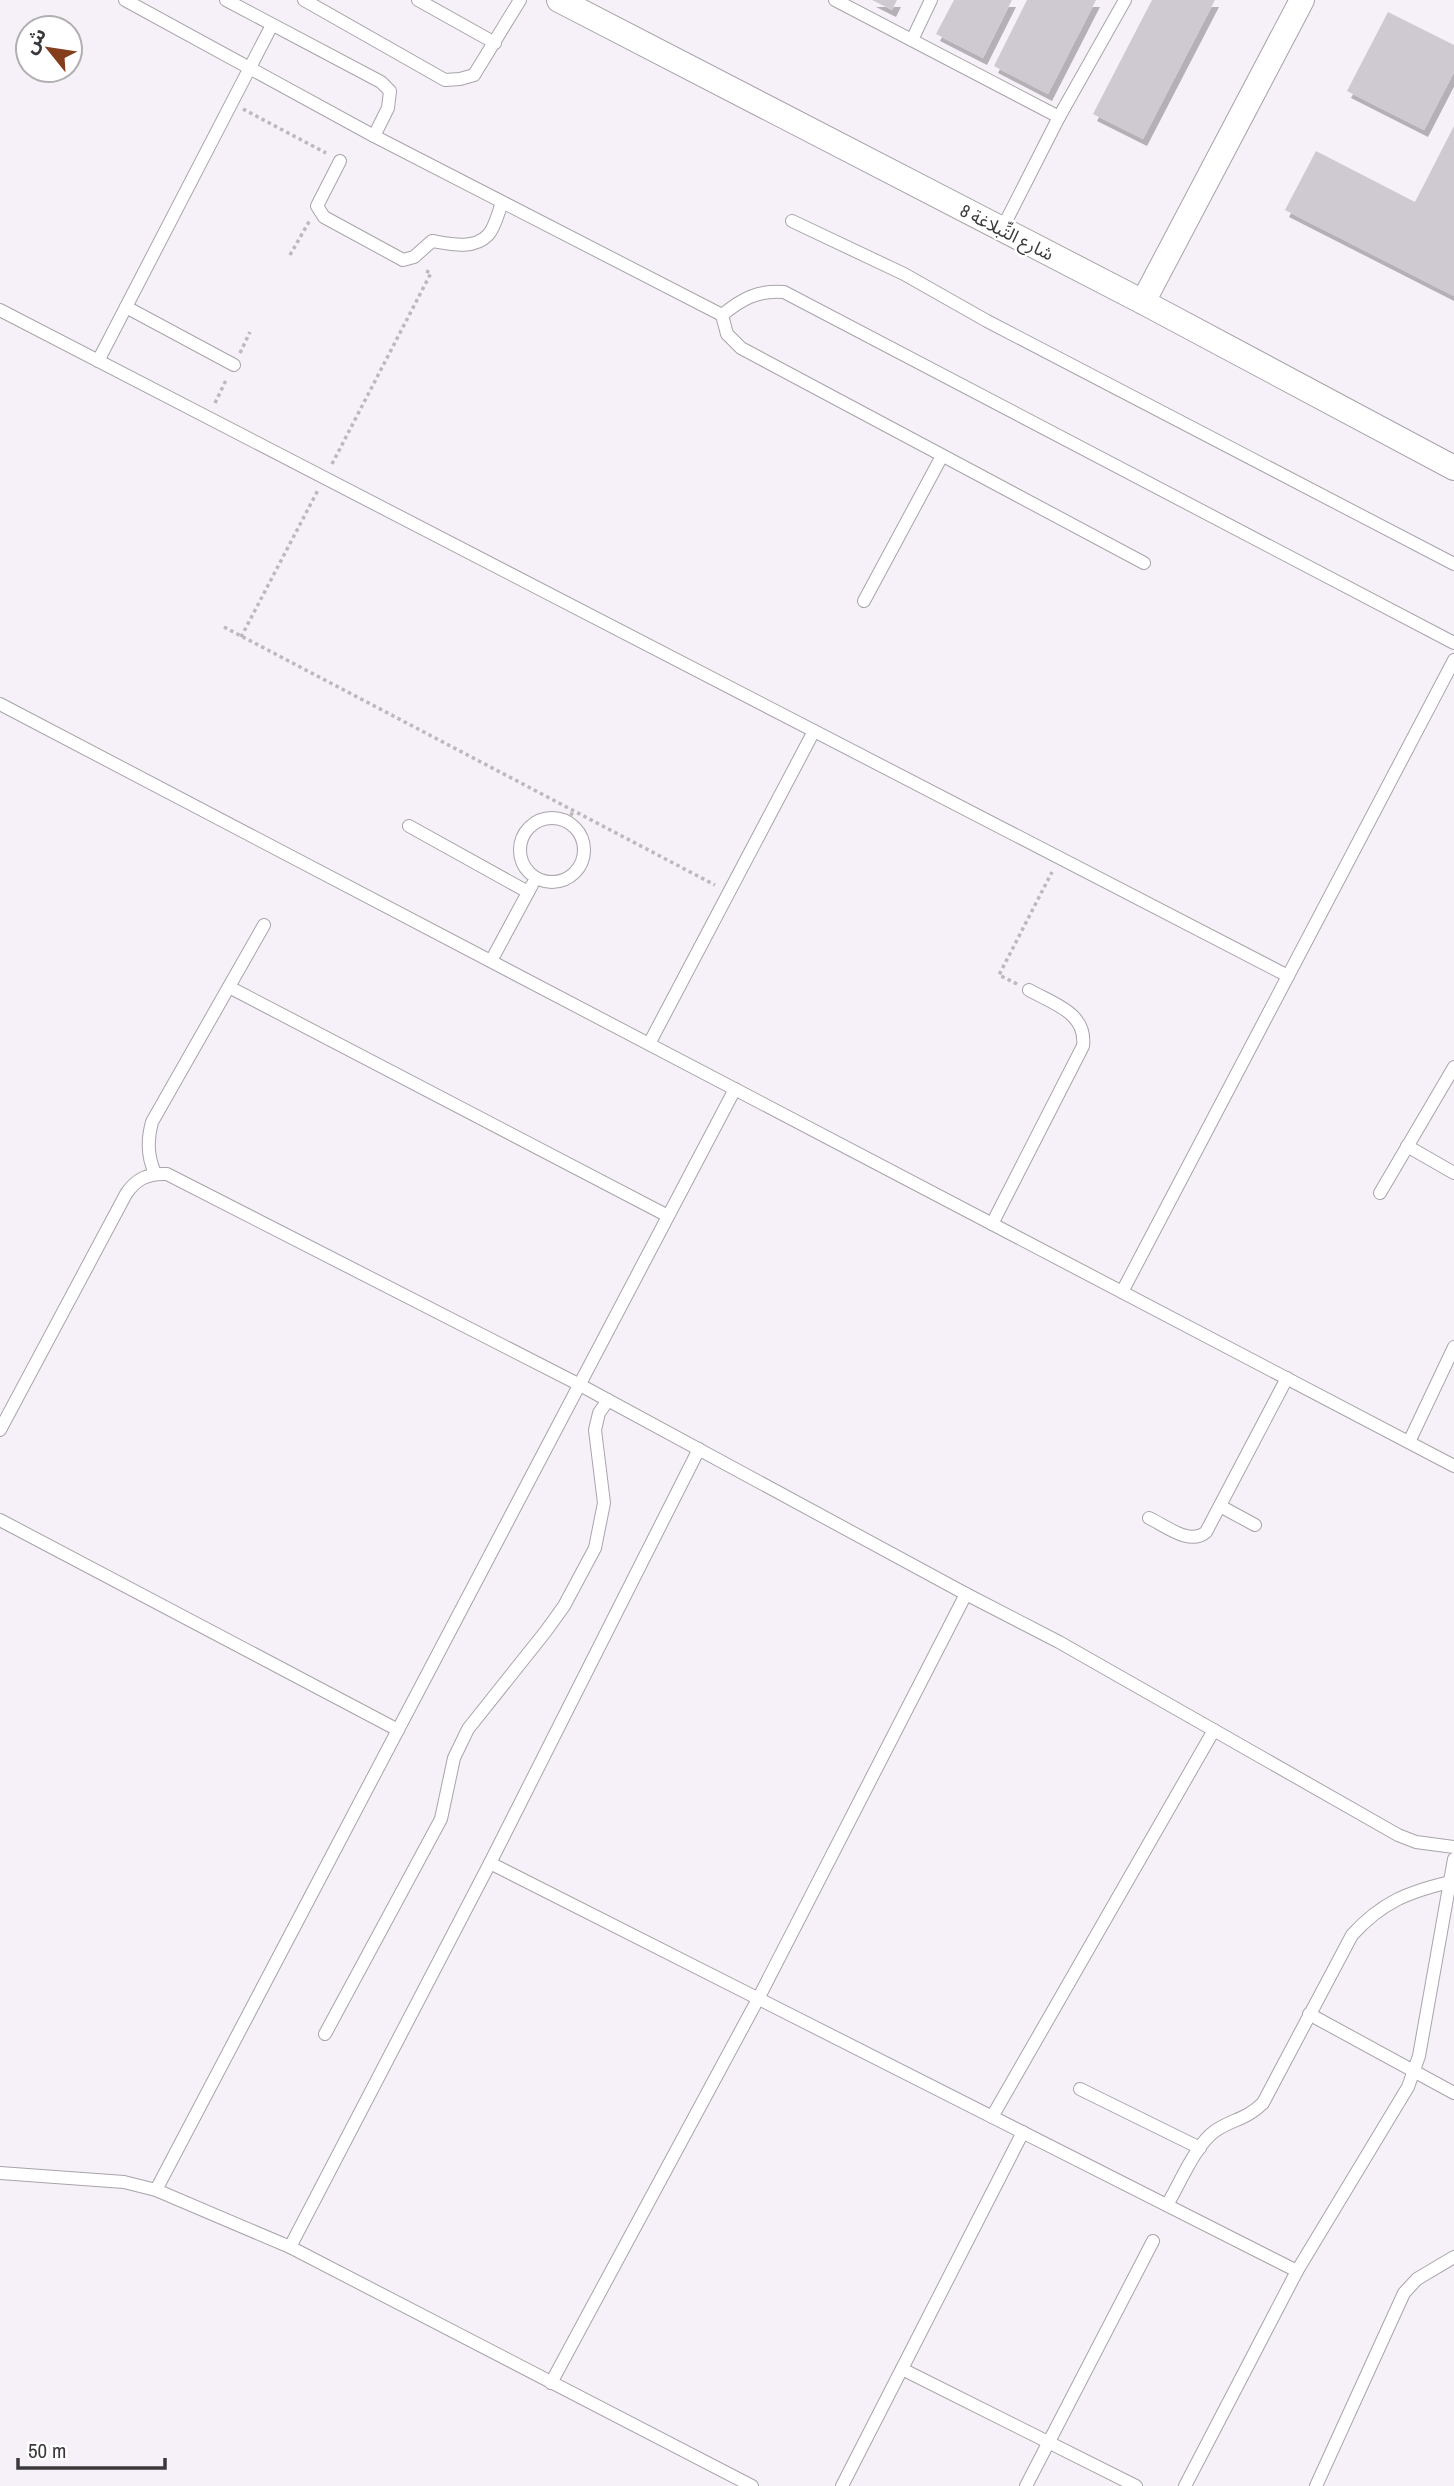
<svg xmlns="http://www.w3.org/2000/svg" width="1454" height="2486" font-family="'Archivo Narrow','Noto Sans Arabic',sans-serif">
	<defs>
		<filter id="shadow"><feDropShadow dx="4" dy="7" stdDeviation="0" flood-color="#0004"/></filter>
	</defs>
	<rect width="100%" height="100%" fill="#f6f0f8"/>
	<g fill="#cfc9d1" filter="url(#shadow)">
		<path d="M872,0H897L892,10Z"/>
		<path d="M954,0H1012L983,58L936,34Z"/>
		<path d="M1027,0H1096L1048,94L994,66Z"/>
		<path d="M1152,0H1215L1143,139L1093,114Z"/>
		<path d="M1388,12L1454,45V72L1424,130L1347,91Z"/>
		<path d="M1454,126V296L1285,210L1316,151L1415,202Z"/>
	</g>
	<g fill="none" stroke-linecap="round" stroke-linejoin="round">
		<g stroke="#a9a3ab" stroke-width="14">
			<g id="service">
				<path d="M125,0L374,136L722,315C742,299 757,290 784,292L1454,643"/>
				<path d="M226,0L381,82L390,91L388,108L374,136"/>
				<path d="M304,0L445,80L460,79L474,75L520,0"/>
				<path d="M418,0L495,43"/>
				<path d="M835,0L1059,117"/>
				<path d="M912,40L931,0"/>
				<path d="M340,161L317,206L324,217L403,260L414,257L432,241C450,244 474,250 488,235C495,228 498,213 502,203"/>
				<path d="M792,221L904,274L987,321L1454,564"/>
				<path d="M1002,229L1059,117L1125,0"/>
				<path d="M126,307L234,365"/>
				<path d="M0,310L1288,976"/>
				<path d="M722,315L727,334L741,348L1144,563"/>
				<path d="M98,361L272,25"/>
				<path d="M864,601L942,456"/>
				<path d="M0,704L1454,1466"/>
				<circle cx="552" cy="850" r="32"/>
				<path d="M409,826L528,892"/>
				<path d="M491,961L532,885"/>
				<path d="M229,987L668,1216"/>
				<path d="M649,1044L814,731"/>
				<path d="M1407,1146L1454,1173"/>
				<path d="M155,1173C147,1156 147,1140 152,1122L264,925"/>
				<path d="M1380,1193L1454,1067"/>
				<path d="M992,1224L1083,1046C1087,1013 1054,1004 1029,990"/>
				<path d="M1122,1292L1454,660"/>
				<path d="M0,1430L126,1194C136,1179 148,1173 167,1174L580,1385L966,1594L1059,1642L1398,1835L1416,1842L1454,1847"/>
				<path d="M1409,1442L1454,1347"/>
				<path d="M1220,1506L1255,1525"/>
				<path d="M1149,1518C1166,1526 1190,1546 1206,1532L1287,1378"/>
				<path d="M0,1520L398,1730"/>
				<path d="M490,1863L1297,2271"/>
				<path d="M1309,2014L1454,2093"/>
				<path d="M325,2034L441,1819L454,1758L468,1729L546,1631L564,1606L595,1548L604,1503L595,1430L599,1413L608,1400"/>
				<path d="M1080,2089L1200,2148"/>
				<path d="M992,2117L1214,1730"/>
				<path d="M0,2173L124,2182L156,2190L290,2247L752,2486"/>
				<path d="M156,2190L735,1089"/>
				<path d="M1167,2205C1179,2185 1196,2144 1215,2131C1232,2119 1246,2120 1263,2103L1352,1935C1382,1902 1408,1892 1450,1882"/>
				<path d="M290,2247L490,1863L699,1449"/>
				<path d="M902,2369L1136,2486"/>
				<path d="M551,2383L758,1999L966,1594"/>
				<path d="M842,2486L1023,2132"/>
				<path d="M1026,2486L1153,2241"/>
				<path d="M1185,2486L1297,2271L1408,2087L1419,2056L1454,1859"/>
				<path d="M1316,2486L1404,2293L1417,2279L1454,2257"/>
			</g>
		</g>
		<g stroke="#a9a3ab" stroke-width="26">
			<g id="minor">
				<path d="M559,0L1143,302L1454,468"/>
				<path d="M1143,302L1302,0"/>
			</g>
		</g>
		<g stroke="#bdb8be" stroke-width="3.5" stroke-dasharray="3.5 3.5" stroke-linecap="butt">
			<path d="M243,109L326,153"/>
			<path d="M290,255L310,220"/>
			<path d="M240,353L250,332"/>
			<path d="M215,403L227,378"/>
			<path d="M332,464L431,273L424,270"/>
			<path d="M224,627L715,885"/>
			<path d="M241,637L318,490"/>
			<path d="M568,822L573,811"/>
			<path d="M1017,984L999,975L1052,872"/>
		</g>
		<use href="#service" stroke="#fff" stroke-width="12"/>
		<use href="#minor" stroke="#fff" stroke-width="24"/>
	</g>
	<g text-anchor="middle" dominant-baseline="central" stroke-width="5" stroke-linejoin="round" paint-order="stroke">
		<g font-size="18" fill="#3a383b" stroke="#fff">
			<text transform="translate(1007 232) rotate(27)">شارع التِّبلاغة 8</text>
		</g>
	</g>
	<g transform="translate(49 49) rotate(300)"><circle r="33" fill="#ffffff" stroke="#b0afb1" stroke-width="2"/>
	<path d="M0-5L12 26L0 18L-12 26Z" fill="#853e1c"/>
	<text y="-10" font-size="19" font-weight="bold" text-anchor="middle" fill="#3a383b">ش</text>
	</g>
	<path d="M18 2458v10h147v-10" fill="none" stroke="#3a383b" stroke-width="3.5"/>
	<text x="28" y="2458" font-size="21" fill="#3a383b" stroke="#ffffff" stroke-width="5" paint-order="stroke">50 m</text>
</svg>
